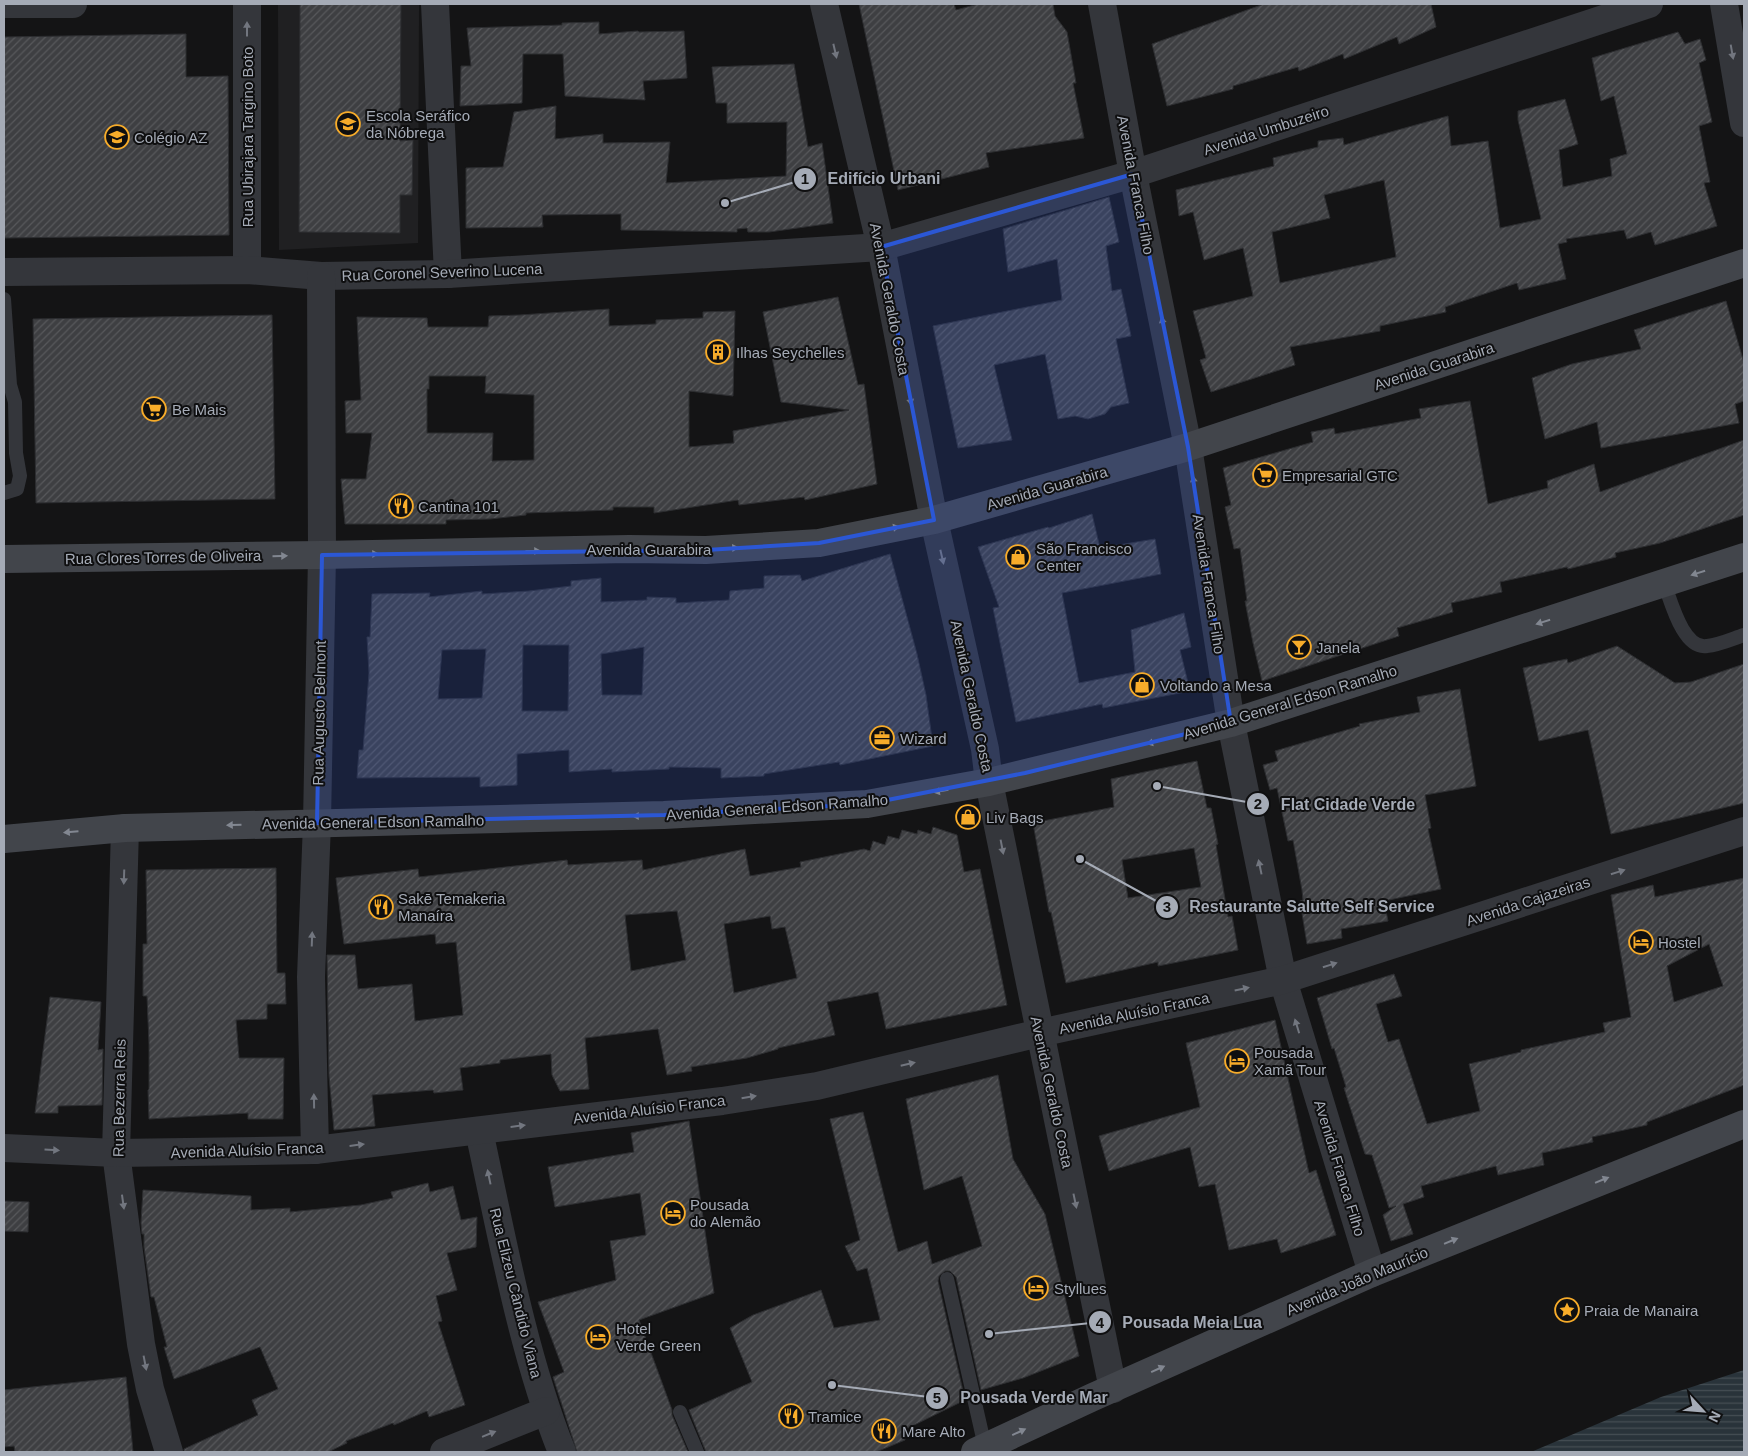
<svg xmlns="http://www.w3.org/2000/svg" width="1748" height="1456" font-family="Arial,sans-serif">
	<defs>
		<pattern id="water-rules" width="6" height="5" patternUnits="userSpaceOnUse" patternTransform="scale(1.25)"><rect width="6" height="5" fill="#29333a"/><path d="M0 2.5h6" fill="none" stroke="#454e54"/></pattern>
		<pattern id="building-hatch" width="6" height="6" patternUnits="userSpaceOnUse" patternTransform="scale(1.25)"><rect width="6" height="6" fill="#3e3f42"/><path d="M-1 1l2-2M0 6l6-6M5 7l2-2" fill="none" stroke="#57585b"/></pattern>
	</defs>
	<rect width="100%" height="100%" fill="#141415"/>
	<path fill="#202022" d="M278,4H419L418,243L279,250Z"/>
	<path fill="url(#water-rules)" d="M1744,1370V1452H1531L1661,1397Z"/>
	<g fill="url(#building-hatch)" stroke="#2d2e31" fill-rule="evenodd">
		<path d="M300,4H401L400,141L413,140L412,195H400V233L299,232Z"/>
		<path d="M859,4H954L956,10L978,4H1053L1055,16L1067,32L1076,83H1073L1084,138L986,153L989,167L898,190Z"/>
		<path d="M1264,4H1431L1436,27L1399,44L1397,37L1344,59L1343,54L1299,71L1298,67L1233,86V89L1167,106L1152,44Z"/>
		<path d="M599,22V34L638,31L639,32L684,31L687,78L643,81L645,100L565,96L563,54H523L522,103L460,106L461,66H471L467,28L562,25V23Z"/>
		<path d="M1678,32L1685,44L1700,39L1706,60L1699,63L1712,122L1699,126L1710,182L1704,183L1717,226L1655,245L1651,232L1627,239L1624,230L1566,239L1567,242L1558,244L1566,279L1519,290L1517,283L1445,307L1446,312L1380,326V331L1290,347L1295,365L1211,392L1200,360L1206,358L1193,311L1253,296L1243,248L1204,260L1193,212L1179,216L1176,190L1274,166L1273,158L1318,147V141L1343,138L1344,145L1448,116L1451,146L1488,141L1500,228L1541,219L1518,120V111L1565,99L1578,144L1559,150L1563,187L1612,176L1610,159L1627,154L1614,96L1601,101L1592,58ZM1384,180L1396,257L1280,283L1272,232L1330,218L1324,195Z"/>
		<path d="M186,34V77L228,76L229,235L4,238V37Z"/>
		<path d="M794,64L808,147L822,143L833,223L769,232H748L747,228L737,229V232L621,230V214L542,215L543,227L466,228V168L503,167L514,112L556,106L555,139L603,134V143L670,142L666,183L786,176L787,122L727,123V103H716L712,67Z"/>
		<path d="M1109,197L1119,242L1106,246L1112,291L1121,289L1131,336L1116,339L1129,403L1111,407L1105,414L1088,419L1075,416L1058,419L1045,354L994,365L1012,440L958,448L933,326L1062,300L1057,259L1008,272L1003,229Z"/>
		<path d="M838,297L858,385L864,384L877,484L805,500L804,497L739,505L738,500L654,513V507H613V510L526,513V515L490,519L446,520V524H345L341,479H366L372,433H346L345,401L361,400L357,317L427,318L428,327H488L489,316L520,315L609,309V326L656,324V320L703,318V312L735,311L733,396L689,391V447L734,443L733,431L849,410L781,402L763,312ZM429,376H486L485,393L534,395V460L492,461L493,433H427V389H429Z"/>
		<path d="M1726,301L1744,363V401L1735,404L1739,423L1601,448L1597,422L1545,439L1532,378L1572,364L1641,349L1634,330Z"/>
		<path d="M272,315L275,499L36,503L33,319Z"/>
		<path d="M1470,401L1488,504L1548,488L1547,481L1594,464L1600,492L1744,440V515L1660,543L1615,553L1616,557L1568,569L1567,567L1500,582L1502,592L1451,603L1453,612L1397,628L1399,636L1262,681L1253,643L1245,601H1247L1240,548L1234,549L1225,507L1231,505L1223,468L1313,442L1311,432L1334,428L1335,434L1421,418L1419,409Z"/>
		<path d="M1092,514L1100,548L1155,539L1161,574L1062,593L1079,683L1135,672L1131,630L1184,613L1191,647L1180,650L1190,691L1103,708L1102,704L1016,722L993,608L999,607L978,547L1048,527L1049,528Z"/>
		<path d="M890,554L917,654L926,695L933,746L840,765L839,762L764,774V776L721,778V768L669,767V769L612,772V769L569,772V750L517,754V785L480,787V777L357,778L359,750H363L366,712L369,673L367,637H370L372,594L430,593L429,597L482,591V594L529,591L571,586V581L601,578V602L647,600V597L676,598V603L729,600L730,591L764,588V576L800,575L802,581ZM523,645H569L568,711H522ZM644,647L642,695H602L601,654ZM486,649L482,698L438,699L442,650Z"/>
		<path d="M1617,646L1675,683L1691,682L1744,664V803L1611,834L1588,730L1539,741L1523,668L1567,659L1568,663Z"/>
		<path d="M1460,689L1476,786L1425,795L1431,828L1428,829L1441,889L1384,901L1388,921L1341,929L1342,938L1307,944L1300,901L1303,900L1302,890L1293,840L1288,841L1277,788L1270,790L1263,765L1278,761L1275,751L1360,726L1359,724L1420,712L1417,697Z"/>
		<path d="M1197,761L1207,808H1211L1218,844L1216,845L1228,917L1232,916L1238,950L1158,966V962L1066,983L1051,912H1049L1033,823L1114,807L1111,779ZM1194,848L1201,887L1128,898L1122,860Z"/>
		<path d="M933,827L957,835L964,872L980,869L1007,1005L886,1029L878,992L827,1002L835,1035L778,1048V1049L747,1058L691,1067L692,1071L667,1075L658,1029L585,1038L589,1089L560,1091L552,1075L551,1054L500,1060V1063L460,1068L463,1090L434,1093L433,1090L372,1095L375,1126L334,1130L329,1076L327,955H355L358,989L412,984L415,1021L463,1015L456,942L436,944L435,934L344,944L336,878L418,869L419,877L567,860L568,865L642,860L643,870L745,849L750,876L801,867L800,862L864,849L870,851L873,841L885,845L888,836L899,839L902,830L917,834L918,830L931,834ZM677,911L686,960L631,971L625,915ZM770,916L772,929L785,927L797,978L734,993L724,924Z"/>
		<path d="M276,868L277,973H285L286,1004H267V1019L236,1020L239,1058H284L283,1119H248V1113L149,1119L148,1090L149,1089V1044L147,996H143V944H147L146,870Z"/>
		<path d="M1744,878V1085L1647,1122V1125L1592,1137L1593,1142L1542,1153L1544,1165L1498,1175L1496,1166L1421,1186L1424,1197L1403,1204L1413,1234L1391,1241L1383,1215L1396,1206L1389,1208L1372,1155L1365,1154L1344,1088L1346,1087L1334,1048L1332,1049L1317,998L1394,974L1402,996L1376,1004L1388,1042L1399,1039L1427,1124L1480,1111L1469,1064L1521,1052V1050L1605,1032L1603,1023L1631,1017L1611,895L1653,885L1655,897ZM1709,944L1723,986L1674,1002L1667,966Z"/>
		<path d="M50,997L101,1002L98,1050L103,1049L102,1105L58,1106V1113H35Z"/>
		<path d="M1275,1020L1309,1173L1316,1170L1336,1235L1281,1253L1277,1239L1229,1250L1215,1184L1199,1187L1190,1147L1109,1171L1099,1136L1200,1107L1186,1043Z"/>
		<path d="M998,1075L1013,1159L1045,1214L1079,1356L1023,1378L981,1390L956,1277L950,1271H945L939,1276L938,1281L965,1400L904,1430L905,1440L876,1452H706L689,1410L752,1382L730,1328L753,1315L821,1290L834,1328L880,1320L867,1268L857,1271L845,1246L860,1240L830,1119L863,1112L898,1252L927,1241L932,1264L982,1246L962,1176L924,1190L906,1099Z"/>
		<path d="M689,1121L714,1293L639,1320L672,1410V1415L688,1452H577L553,1377L564,1372L538,1302L616,1280L610,1241L646,1235L640,1193L555,1207L548,1167L634,1152L631,1133Z"/>
		<path d="M428,1183L430,1192L453,1186L461,1220L477,1217L476,1247L447,1253L457,1290L436,1296L442,1321L438,1322L465,1405L429,1417L427,1411L394,1425L393,1423L346,1441L347,1443L328,1452H184V1449L258,1415L252,1400L278,1389L260,1347L174,1379L164,1347H167L154,1297H151L144,1247V1234H142L141,1223L143,1190L251,1196V1210L290,1208V1212L361,1205L393,1198L391,1192Z"/>
		<path d="M4,1201L29,1202L28,1232L4,1231Z"/>
		<path d="M126,1377L133,1452H15L14,1446L4,1447V1390Z"/>
	</g>
	<g fill="none" stroke-linecap="round" stroke-linejoin="round">
		<g stroke="#34363b" stroke-width="14">
			<path d="M4,299L10,385L15,402L16,453L20,476L17,489L4,493"/>
			<path d="M1664,583C1671,601 1683,650 1707,646C1719,645 1732,639 1744,635"/>
			<path d="M947,1279L985,1447"/>
			<path d="M680,1412L697,1452"/>
		</g>
		<g stroke="#34363b" stroke-width="28">
			<path d="M4,4H73"/>
			<path d="M435,4L448,274"/>
			<path d="M824,4L881,247L934,520L985,749L989,782L1113,1389"/>
			<path d="M1102,4L1133,174L1188,447L1231,723L1283,980L1372,1273"/>
			<path d="M1724,4L1744,123"/>
			<path d="M247,270V4"/>
			<path d="M4,272L247,270L321,276L448,274L881,247L1133,174L1649,4"/>
			<path d="M125,828L116,1153L141,1344L150,1389L169,1452"/>
			<path d="M479,1131C502,1237 522,1351 562,1452"/>
			<path d="M4,1148L116,1153L315,1150L722,1101L817,1086L1040,1033L1283,980L1744,831"/>
			<path d="M315,1150L311,977L317,823L322,555L321,276"/>
			<path d="M444,1452L546,1411"/>
		</g>
		<g stroke="#42454b" stroke-width="28">
			<path d="M4,559L322,555L629,549L706,550L819,543L934,520L1188,447L1744,263"/>
			<path d="M4,839L125,828L664,815L867,804L989,782L1231,723L1744,557"/>
			<path d="M975,1452L1093,1397L1372,1273L1744,1124"/>
		</g>
	</g>
	<defs><path id="oneway-solid" d="M-6-.8H1V-3.2L6.5 0L1 3.2V.8H-6Z" transform="scale(1.25)"/></defs>
	<g fill="#72767f">
		<use href="#oneway-solid" transform="translate(247 29) rotate(-90)"/>
		<use href="#oneway-solid" transform="translate(835 51) rotate(77)"/>
		<use href="#oneway-solid" transform="translate(1732 52) rotate(80)"/>
		<use href="#oneway-solid" transform="translate(1163 324) rotate(-101)"/>
		<use href="#oneway-solid" transform="translate(910 398) rotate(79)"/>
		<use href="#oneway-solid" transform="translate(1194 483) rotate(-99)"/>
		<use href="#oneway-solid" transform="translate(942 557) rotate(77)"/>
		<use href="#oneway-solid" transform="translate(1002 847) rotate(79)"/>
		<use href="#oneway-solid" transform="translate(1260 867) rotate(-102)"/>
		<use href="#oneway-solid" transform="translate(1618 872) rotate(-18)"/>
		<use href="#oneway-solid" transform="translate(124 877) rotate(92)"/>
		<use href="#oneway-solid" transform="translate(312 939) rotate(-88)"/>
		<use href="#oneway-solid" transform="translate(1330 965) rotate(-18)"/>
		<use href="#oneway-solid" transform="translate(1242 989) rotate(-12)"/>
		<use href="#oneway-solid" transform="translate(1297 1026) rotate(-107)"/>
		<use href="#oneway-solid" transform="translate(908 1064) rotate(-13)"/>
		<use href="#oneway-solid" transform="translate(749 1097) rotate(-9)"/>
		<use href="#oneway-solid" transform="translate(314 1101) rotate(-91)"/>
		<use href="#oneway-solid" transform="translate(518 1126) rotate(-7)"/>
		<use href="#oneway-solid" transform="translate(357 1145) rotate(-7)"/>
		<use href="#oneway-solid" transform="translate(52 1150) rotate(3)"/>
		<use href="#oneway-solid" transform="translate(489 1177) rotate(-102)"/>
		<use href="#oneway-solid" transform="translate(1075 1201) rotate(78)"/>
		<use href="#oneway-solid" transform="translate(123 1202) rotate(82)"/>
		<use href="#oneway-solid" transform="translate(145 1363) rotate(79)"/>
		<use href="#oneway-solid" transform="translate(489 1434) rotate(-22)"/>
	</g>
	<g fill="#828791">
		<use href="#oneway-solid" transform="translate(892 528) rotate(-11)"/>
		<use href="#oneway-solid" transform="translate(731 548) rotate(-3)"/>
		<use href="#oneway-solid" transform="translate(533 551) rotate(-1)"/>
		<use href="#oneway-solid" transform="translate(371 554) rotate(-1)"/>
		<use href="#oneway-solid" transform="translate(280 556) rotate(-1)"/>
		<use href="#oneway-solid" transform="translate(1698 573) rotate(162)"/>
		<use href="#oneway-solid" transform="translate(1543 622) rotate(162)"/>
		<use href="#oneway-solid" transform="translate(1154 742) rotate(166)"/>
		<use href="#oneway-solid" transform="translate(941 791) rotate(170)"/>
		<use href="#oneway-solid" transform="translate(640 816) rotate(179)"/>
		<use href="#oneway-solid" transform="translate(234 825) rotate(178)"/>
		<use href="#oneway-solid" transform="translate(71 832) rotate(175)"/>
		<use href="#oneway-solid" transform="translate(1602 1180) rotate(-22)"/>
		<use href="#oneway-solid" transform="translate(1451 1241) rotate(-22)"/>
		<use href="#oneway-solid" transform="translate(1158 1369) rotate(-24)"/>
		<use href="#oneway-solid" transform="translate(1019 1432) rotate(-25)"/>
	</g>
	<path fill="#2b57d5" fill-opacity="0.2" stroke="#2b57d5" stroke-width="4" stroke-linejoin="round" d="M1133,174L1188,447L1231,723L1025,773L867,804L664,815L317,823L322,555L706,550L819,543L934,520L881,247Z"/>
	<defs>
		<g id="school-ring" transform="scale(1.25)"><circle r="9.5" fill="#0f0f10" stroke="#f7ac2a" stroke-width="1.5"/><path d="M0-5L7-2L0 1L-7-2ZM-4 1L0 2.5L4 1V4Q0 6-4 4Z" fill="#f7ac2a"/></g>
		<g id="building-ring" transform="scale(1.25)"><circle r="9.5" fill="#0f0f10" stroke="#f7ac2a" stroke-width="1.5"/><path d="M-4-6H4V6H1V3H-1V6H-4ZM-2.5-4.3h1.7v1.8h-1.7ZM.8-4.3h1.7v1.8H.8ZM-2.5-1h1.7V.8h-1.7ZM.8-1h1.7V.8H.8Z" fill="#f7ac2a"/></g>
		<g id="supermarket-ring" transform="scale(1.25)"><circle r="9.5" fill="#0f0f10" stroke="#f7ac2a" stroke-width="1.5"/><path d="M-6-5.5h2.5l.6 2H6L4.5 2H-2.5L-4.4-4H-6ZM-1.5 3.2a1.3 1.3 0 1 0 .1 0ZM3 3.2a1.3 1.3 0 1 0 .1 0Z" fill="#f7ac2a"/></g>
		<g id="restaurant-ring" transform="scale(1.25)"><circle r="9.5" fill="#0f0f10" stroke="#f7ac2a" stroke-width="1.5"/><path d="M-5-6h1v4h1v-4h1v4h1v-4h1v5L-1.5 .5V6h-2V.5L-5-1ZM5-6V6H3V1.5H1.5Q1.5-4 5-6Z" fill="#f7ac2a"/></g>
		<g id="shop-ring" transform="scale(1.25)"><circle r="9.5" fill="#0f0f10" stroke="#f7ac2a" stroke-width="1.5"/><path d="M-5-2.5h2.3a2.7 3.5 0 0 1 5.4 0H5L5.5 6h-11ZM-1.5-2.5h3a1.5 2.3 0 0 0-3 0Z" fill="#f7ac2a"/></g>
		<g id="bar-ring" transform="scale(1.25)"><circle r="9.5" fill="#0f0f10" stroke="#f7ac2a" stroke-width="1.5"/><path d="M-6-5H6L.8 .8V4.5H3.5V6h-7V4.5H-.8V.8Z" fill="#f7ac2a"/></g>
		<g id="office-ring" transform="scale(1.25)"><circle r="9.5" fill="#0f0f10" stroke="#f7ac2a" stroke-width="1.5"/><path d="M-6-3h4V-5.5h4V-3h4V5H-6ZM-1-4.5V-3h2v-1.5ZM-6 0V1H6V0Z" fill="#f7ac2a"/></g>
		<g id="hotel-ring" transform="scale(1.25)"><circle r="9.5" fill="#0f0f10" stroke="#f7ac2a" stroke-width="1.5"/><path d="M-6-4.5h1.5V1H6V5H4.5V3h-9V5H-6ZM-4 0a1.8 1.8 0 1 1 3.6 0ZM.5 0V-2.5h3Q6-2.5 6 0Z" fill="#f7ac2a"/></g>
		<g id="sight-ring" transform="scale(1.25)"><circle r="9.5" fill="#0f0f10" stroke="#f7ac2a" stroke-width="1.5"/><path d="M0-6L1.8-2.2L6-1.7L2.9 1.2L3.7 5.4L0 3.3L-3.7 5.4L-2.9 1.2L-6-1.7L-1.8-2.2Z" fill="#f7ac2a"/></g>
	</defs>
	<g fill-rule="evenodd">
		<use href="#school-ring" x="348" y="124"/>
		<use href="#school-ring" x="117" y="137"/>
		<use href="#building-ring" x="718" y="352"/>
		<use href="#supermarket-ring" x="154" y="409"/>
		<use href="#supermarket-ring" x="1265" y="475"/>
		<use href="#restaurant-ring" x="401" y="506"/>
		<use href="#shop-ring" x="1018" y="557"/>
		<use href="#bar-ring" x="1299" y="647"/>
		<use href="#shop-ring" x="1142" y="685"/>
		<use href="#office-ring" x="882" y="738"/>
		<use href="#shop-ring" x="968" y="817"/>
		<use href="#restaurant-ring" x="381" y="907"/>
		<use href="#hotel-ring" x="1641" y="942"/>
		<use href="#hotel-ring" x="1237" y="1061"/>
		<use href="#hotel-ring" x="673" y="1213"/>
		<use href="#hotel-ring" x="1036" y="1288"/>
		<use href="#sight-ring" x="1567" y="1310"/>
		<use href="#hotel-ring" x="598" y="1337"/>
		<use href="#restaurant-ring" x="791" y="1416"/>
		<use href="#restaurant-ring" x="884" y="1431"/>
	</g>
	<g text-anchor="middle" dominant-baseline="central" stroke-width="4" stroke-linejoin="round" paint-order="stroke">
		<g font-size="15" fill="#a5abb6" stroke="#0f0f10" text-anchor="start">
			<text x="366" y="115">Escola Seráfico<tspan x="366" dy="17">da Nóbrega</tspan></text>
			<text x="134" y="137">Colégio AZ</text>
			<text x="736" y="352">Ilhas Seychelles</text>
			<text x="172" y="409">Be Mais</text>
			<text x="1282" y="475">Empresarial GTC</text>
			<text x="418" y="506">Cantina 101</text>
			<text x="1036" y="548">São Francisco<tspan x="1036" dy="17">Center</tspan></text>
			<text x="1316" y="647">Janela</text>
			<text x="1160" y="685">Voltando a Mesa</text>
			<text x="900" y="738">Wizard</text>
			<text x="986" y="817">Liv Bags</text>
			<text x="398" y="898">Sakē Temakeria<tspan x="398" dy="17">Manaíra</tspan></text>
			<text x="1658" y="942">Hostel</text>
			<text x="1254" y="1052">Pousada<tspan x="1254" dy="17">Xamã Tour</tspan></text>
			<text x="690" y="1204">Pousada<tspan x="690" dy="17">do Alemão</tspan></text>
			<text x="1054" y="1288">Styllues</text>
			<text x="1584" y="1310">Praia de Manaira</text>
			<text x="616" y="1328">Hotel<tspan x="616" dy="17">Verde Green</tspan></text>
			<text x="808" y="1416">Tramice</text>
			<text x="902" y="1431">Mare Alto</text>
		</g>
		<g font-size="15" fill="#a5abb6" stroke="#0f0f10">
			<text transform="translate(1266 130) rotate(-18)">Avenida Umbuzeiro</text>
			<text transform="translate(247 137) rotate(-90)">Rua Ubirajara Targino Boto</text>
			<text transform="translate(1136 185) rotate(79)">Avenida Franca Filho</text>
			<text transform="translate(442 272) rotate(-2)">Rua Coronel Severino Lucena</text>
			<text transform="translate(890 299) rotate(79)">Avenida Geraldo Costa</text>
			<text transform="translate(1434 366) rotate(-18)">Avenida Guarabira</text>
			<text transform="translate(1047 488) rotate(-16)">Avenida Guarabira</text>
			<text x="649" y="549">Avenida Guarabira</text>
			<text transform="translate(163 557) rotate(-1)">Rua Clores Torres de Oliveira</text>
			<text transform="translate(1209 584) rotate(81)">Avenida Franca Filho</text>
			<text transform="translate(972 696) rotate(78)">Avenida Geraldo Costa</text>
			<text transform="translate(1290 702) rotate(-17)">Avenida General Edson Ramalho</text>
			<text transform="translate(319 713) rotate(-89)">Rua Augusto Belmont</text>
			<text transform="translate(777 807) rotate(-4)">Avenida General Edson Ramalho</text>
			<text transform="translate(373 822) rotate(-1)">Avenida General Edson Ramalho</text>
			<text transform="translate(1528 901) rotate(-18)">Avenida Cajazeiras</text>
			<text transform="translate(1134 1013) rotate(-12)">Avenida Aluísio Franca</text>
			<text transform="translate(1052 1092) rotate(78)">Avenida Geraldo Costa</text>
			<text transform="translate(119 1098) rotate(-89)">Rua Bezerra Reis</text>
			<text transform="translate(649 1109) rotate(-7)">Avenida Aluísio Franca</text>
			<text transform="translate(247 1150) rotate(-2)">Avenida Aluísio Franca</text>
			<text transform="translate(1340 1168) rotate(73)">Avenida Franca Filho</text>
			<text transform="translate(1357 1281) rotate(-23)">Avenida João Maurício</text>
			<text transform="translate(516 1293) rotate(76)">Rua Elizeu Cândido Viana</text>
		</g>
	</g>
	<path fill="none" stroke="#a5abb6" stroke-width="2" d="M725 203L805 179M1157 786L1258 804M1080 859L1167 907M989 1334L1100 1322M832 1385L937 1398"/>
	<g fill="#a5abb6" stroke="#0f0f10" stroke-width="2">
		<circle cx="725" cy="203" r="5"/>
		<circle cx="1157" cy="786" r="5"/>
		<circle cx="1080" cy="859" r="5"/>
		<circle cx="989" cy="1334" r="5"/>
		<circle cx="832" cy="1385" r="5"/>
		<circle cx="805" cy="179" r="12"/>
		<circle cx="1258" cy="804" r="12"/>
		<circle cx="1167" cy="907" r="12"/>
		<circle cx="1100" cy="1322" r="12"/>
		<circle cx="937" cy="1398" r="12"/>
	</g>
	<g font-size="15" text-anchor="middle" font-weight="bold" fill="#111">
		<text x="805" y="184">1</text>
		<text x="1258" y="809">2</text>
		<text x="1167" y="912">3</text>
		<text x="1100" y="1328">4</text>
		<text x="937" y="1403">5</text>
	</g>
	<g font-size="16" text-anchor="middle" font-weight="bold" fill="#a5abb6" stroke="#0f0f10" stroke-width="4" stroke-linejoin="round" paint-order="stroke">
		<text x="884" y="184">Edifício Urbani</text>
		<text x="1348" y="810">Flat Cidade Verde</text>
		<text x="1312" y="912">Restaurante Salutte Self Service</text>
		<text x="1192" y="1328">Pousada Meia Lua</text>
		<text x="1034" y="1403">Pousada Verde Mar</text>
	</g>
	<rect width="1748" height="1456" fill="none" stroke="#a5abb6" stroke-width="10"/>
	<g transform="translate(1703 1411) rotate(116)" stroke="#0f0f10" stroke-width="4" paint-order="stroke">
	<path d="M0-4L9 19L0 12L-9 19Z" fill="#a5abb6"/>
	<text y="-8" font-size="14" font-weight="bold" text-anchor="middle" fill="#a5abb6">N</text>
	</g>
</svg>
